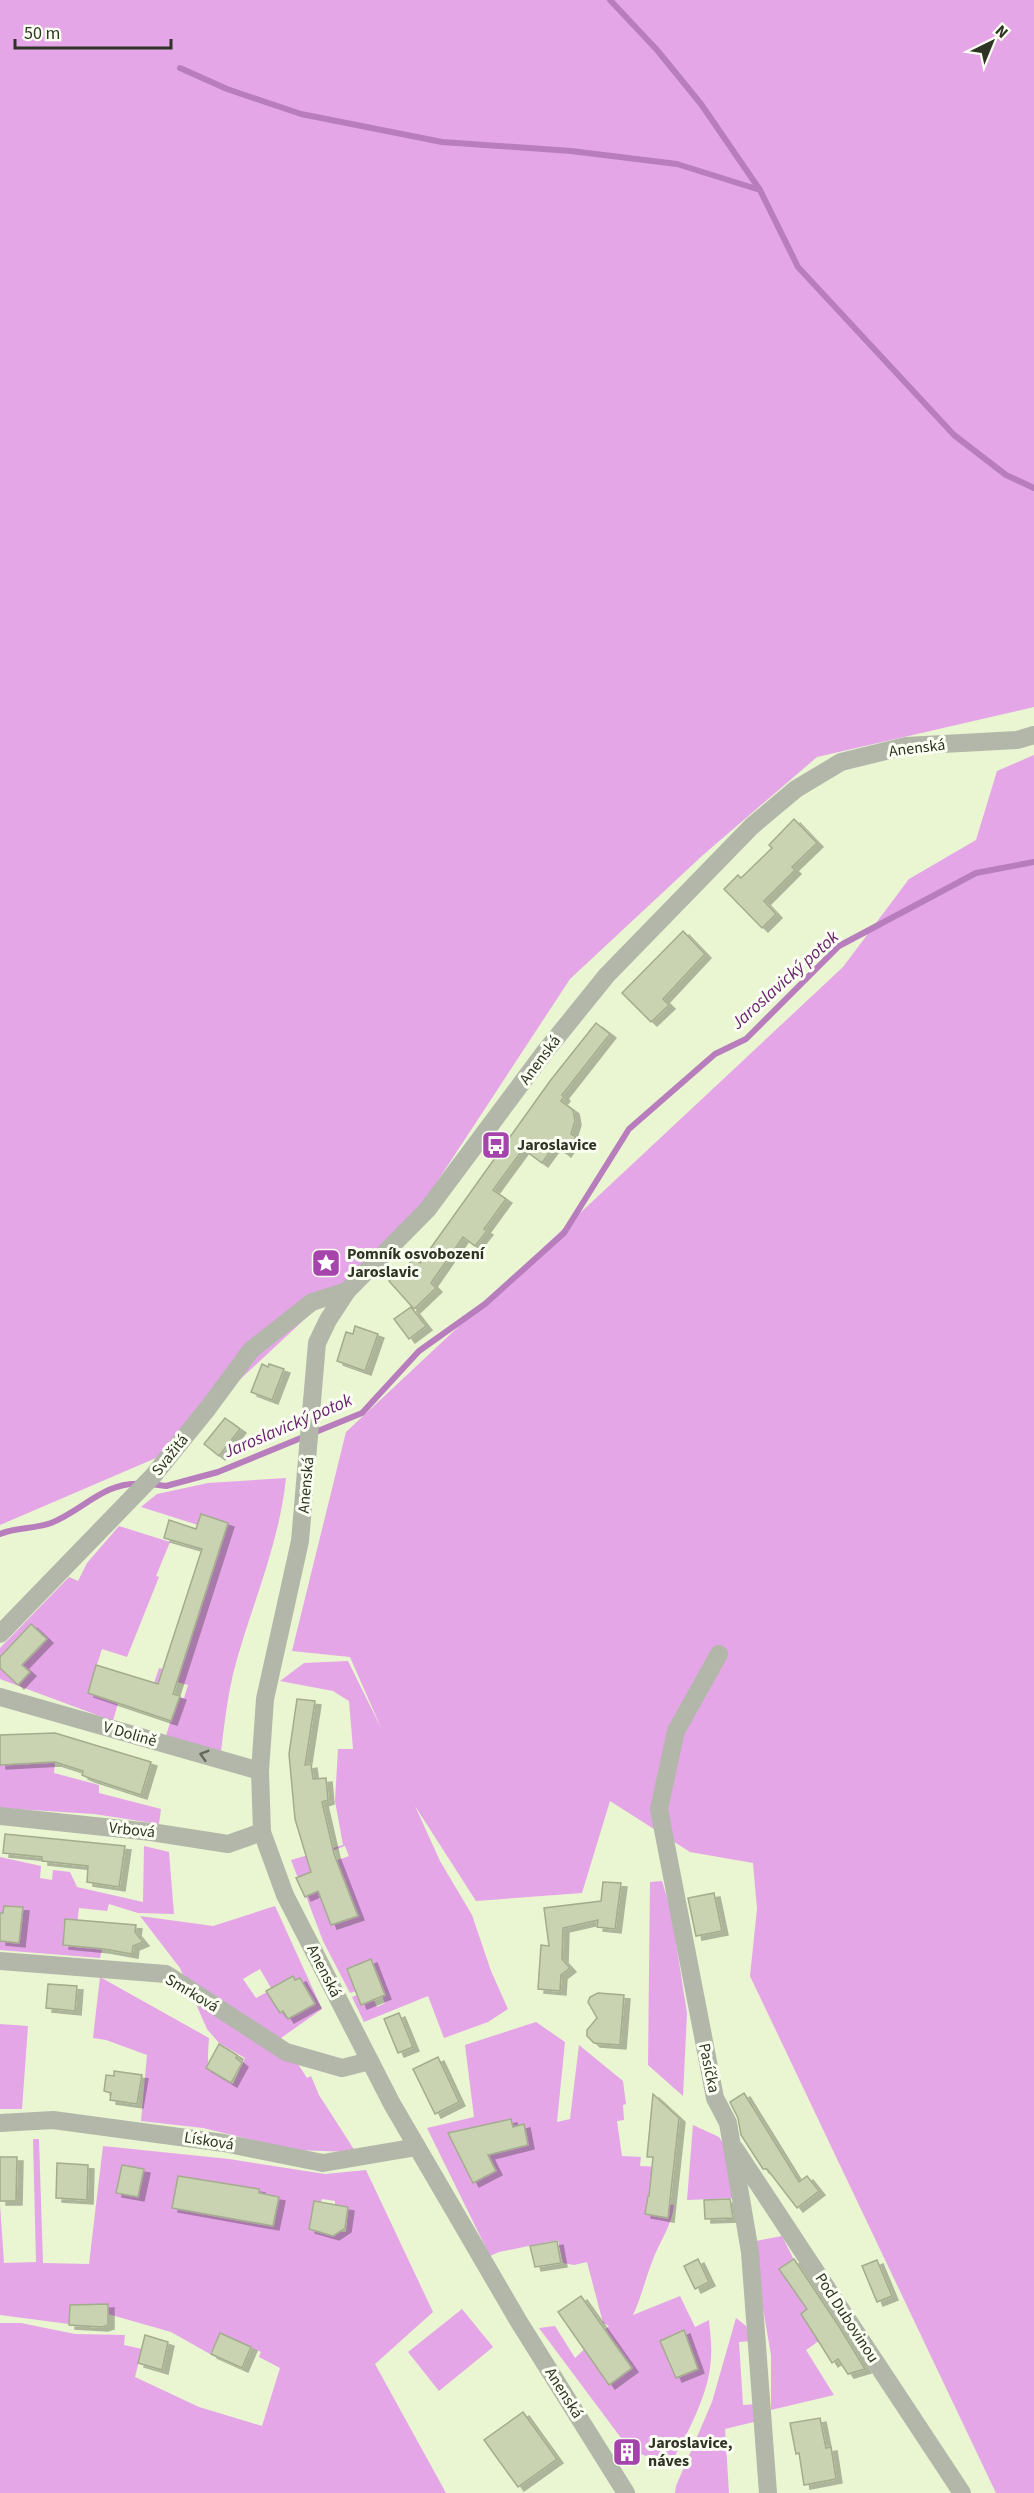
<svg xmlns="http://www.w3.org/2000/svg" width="1034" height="2493" font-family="'Source Sans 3',sans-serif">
	<defs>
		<filter id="shadow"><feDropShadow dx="6" dy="4" stdDeviation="0" flood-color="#0004"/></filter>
	</defs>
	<rect width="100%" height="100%" fill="#eaf5d2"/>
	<g fill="#e4a6e7" fill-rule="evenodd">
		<path d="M0,0H1034V707L817,757L703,855L570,979L414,1217L156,1458L0,1525Z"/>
		<path d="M1034,755V2493H996L750,1976L757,1909L753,1863L690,1852L610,1801L582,1893L476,1901L415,1806L440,1861L472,1915L491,1971L508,2009L488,2022L444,2038L428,1996L364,2022L352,1997L357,1995L362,2005L374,2000L377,2007L385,2003L382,1996L385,1994L371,1959L347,1969L356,1991L350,1993L323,1941L306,1896L332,1862L349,1856L345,1846L307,1860L311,1872L298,1878L291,1860L343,1845L335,1801L338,1749H353L349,1701L333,1691L280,1681L304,1663L348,1661L382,1730L350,1657L292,1651L346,1432L843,967L909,879L976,840L997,771Z"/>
		<path d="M286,1478C279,1547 250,1608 233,1674C227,1700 224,1726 221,1752L165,1739L178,1697L184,1698L188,1685L169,1680L165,1692L153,1686L159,1668L179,1674L228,1524L201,1515L198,1525L141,1507L157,1494L208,1483Z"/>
		<path d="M119,1526L170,1542L156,1576L159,1577L127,1657L102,1649L88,1693L118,1703L113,1721L0,1679V1648L69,1577L78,1581L87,1563Z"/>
		<path d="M0,1762L22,1764L55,1762L54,1773L99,1785V1793L161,1809L159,1824L94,1814L0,1808Z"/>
		<path d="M144,1846L169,1852L174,1914L138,1913L109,1904L107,1911L79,1908L77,1925L64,1924L63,1946L102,1949L100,1958L0,1950V1857L41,1866L40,1878L52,1880L53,1870L70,1872L77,1887L143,1902Z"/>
		<path d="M662,1881L671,1911L687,2013L683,2096L648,2065L650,1882Z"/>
		<path d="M275,1906L322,2009L281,2038L307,2078L311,2076L319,2095L355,2151L353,2152L294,2150L203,2128L141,2121L147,2055L106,2040L93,2038L100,1977L209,2038C207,2069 205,2067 233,2084L245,2058L219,2043L207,2029L180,1968L140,1916L213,1926ZM260,1969L271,1988L293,1976L295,1980L300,1978L315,2004L280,2013L267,1992L256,1998L243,1979Z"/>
		<path d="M536,2022L565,2042L557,2122L570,2119L579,2045L623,2081L626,2104L623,2105L624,2120L617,2121L622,2156L641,2157L640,2166L659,2167L652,2202L674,2205C672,2226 659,2242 652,2262C645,2280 641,2298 633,2315L680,2296L695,2327L709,2320C710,2332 712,2345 711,2357C710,2393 687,2434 670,2465L630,2450L539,2328L555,2326L575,2358L609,2326L603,2323L587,2262L574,2265L563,2263L558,2240L499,2252L490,2256L427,2128L474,2117L465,2045Z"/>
		<path d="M0,2024L28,2026L22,2109H0Z"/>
		<path d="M693,2125L719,2137L729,2152L739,2198L687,2200Z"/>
		<path d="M33,2139H39L43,2263L89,2264L103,2146L229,2159L325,2174L366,2170L433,2312L375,2364L446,2493H0V2323H21L75,2334L125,2335L124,2345L142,2349L135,2377L199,2407L262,2426L280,2368L259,2357L261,2352L221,2333L210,2354L171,2332L108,2314V2304L70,2305L69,2324L0,2315V2204L4,2263L36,2262ZM322,2199L335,2201V2205L348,2207L346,2232L336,2231L333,2236L309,2229L314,2201L321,2202Z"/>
		<path d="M782,2236L794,2260L779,2269L826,2336L806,2350L834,2395L771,2410V2355L759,2285L756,2241Z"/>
		<path d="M462,2309L493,2347L439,2391L408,2352Z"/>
		<path d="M736,2318L746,2326L755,2349L751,2341L739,2342L743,2405L758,2404V2421L725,2429L729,2493H675L676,2486L712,2402Z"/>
	</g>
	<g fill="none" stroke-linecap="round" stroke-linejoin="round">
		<g stroke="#b87dbc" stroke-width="6">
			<path d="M610,0L657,50L701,104L760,190L798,267L954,435L1006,475L1034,488"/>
			<path d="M180,68L227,89L301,114L442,142L571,151L677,164L760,190"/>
			<path d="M151,1484L166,1486L218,1472L362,1413L419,1351L485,1304L564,1233L629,1129L715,1054L746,1039L839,946L976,873L1034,862"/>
			<path d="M0,1534C16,1527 35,1529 51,1523C82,1511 105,1481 141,1484"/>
		</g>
	</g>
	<g fill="#c9d3b2" stroke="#a3ad8d" stroke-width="1.5" filter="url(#shadow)">
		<path d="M794,819L817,843L792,867L795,870L764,901L776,914L762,928L724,889L738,875L741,878L772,848L769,845Z"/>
		<path d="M683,931L705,954L663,999L669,1005L651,1022L622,993Z"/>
		<path d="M596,1023L610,1034L562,1095L564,1097L561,1101L573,1110L575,1121L571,1134L576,1137L565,1153L555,1145L542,1163L523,1149L493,1190L506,1199L484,1229L487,1231L475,1246L463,1237L431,1283L436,1288L414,1309L389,1281L415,1258L420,1263L550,1081Z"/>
		<path d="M411,1307L426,1326L409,1339L394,1319Z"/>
		<path d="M355,1326L378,1334L365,1371L337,1361L346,1332L353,1334Z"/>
		<path d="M262,1364L268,1367L269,1364L284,1369L272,1400L251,1392Z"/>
		<path d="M225,1418L240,1429L219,1456L204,1444Z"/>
		<path d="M201,1514L228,1523L173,1694L180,1696L171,1721L88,1693L96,1665L158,1684L202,1549L164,1538L169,1520L196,1529Z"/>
		<path d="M31,1624L47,1639L22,1665L30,1672L18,1685L0,1668V1657Z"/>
		<path d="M297,1699L315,1701L305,1765L311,1764L313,1779L326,1778L328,1800L322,1802L334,1854L358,1916L331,1925L318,1891L305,1897L296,1878L311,1872L295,1819L289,1754Z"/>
		<path d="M55,1733L151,1762L141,1795L89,1778L82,1775L83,1771L55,1762L0,1765V1735Z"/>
		<path d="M5,1834L125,1846L119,1887L87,1882L88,1866L42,1861V1857L3,1853Z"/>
		<path d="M603,1882L621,1883L615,1929L597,1927L598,1920L563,1928L562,1959L570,1968L561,1975L560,1991L538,1989L541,1945L549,1946L544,1908L601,1901Z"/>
		<path d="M714,1893L722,1931L696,1936L688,1898Z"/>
		<path d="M4,1906L23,1907L19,1943L0,1941V1913H3Z"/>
		<path d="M65,1919L136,1925L135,1932L143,1942L133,1946L132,1954L104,1949L63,1945Z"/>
		<path d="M371,1959L385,1995L361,2005L347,1969Z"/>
		<path d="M293,1976L295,1980L300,1978L315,2004L288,2019L283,2011L280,2013L266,1991Z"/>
		<path d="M48,1984L77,1986L75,2011L46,2008Z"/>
		<path d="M598,1993L624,1995L620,2045L594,2043L587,2036V2030L597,2018L588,2002L590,1997Z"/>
		<path d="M399,2013L413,2047L398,2053L384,2019Z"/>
		<path d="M219,2044L237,2055L236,2058L242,2063L231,2083L206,2068Z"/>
		<path d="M438,2057L459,2102L435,2114L413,2069Z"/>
		<path d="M114,2071L142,2075L137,2104L110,2100L111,2093L104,2091L106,2075L114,2076Z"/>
		<path d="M744,2093L799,2182L807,2176L819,2191L797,2208L767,2169H763L741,2135L738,2118L730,2102Z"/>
		<path d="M653,2094L679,2118L668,2218L645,2214L648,2196H649L653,2157H647Z"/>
		<path d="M511,2119L513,2127L524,2124L528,2145L488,2155L496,2171L473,2183L448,2133Z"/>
		<path d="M0,2157H17L16,2201H0Z"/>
		<path d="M57,2163L88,2165L87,2200L56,2198Z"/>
		<path d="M122,2165L144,2169L138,2197L116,2193Z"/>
		<path d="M178,2176L259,2189V2193L279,2197L273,2226L172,2208Z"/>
		<path d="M730,2199L733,2218L705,2219L704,2200Z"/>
		<path d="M314,2201L348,2207L345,2228L333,2236L309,2229Z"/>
		<path d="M557,2241L561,2263L535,2267L530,2246Z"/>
		<path d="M698,2259L709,2282L695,2289L684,2266Z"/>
		<path d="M794,2259L840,2328L865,2369L848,2374L838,2359L832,2363L819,2342L801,2314L807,2309L779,2269Z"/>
		<path d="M877,2260L892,2296L877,2302L862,2266Z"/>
		<path d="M581,2296L632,2368L609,2385L558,2312Z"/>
		<path d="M108,2304V2325L102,2327L69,2325L70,2305Z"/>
		<path d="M684,2330L698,2369L676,2378L660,2341Z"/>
		<path d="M220,2333L251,2347L242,2368L211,2354Z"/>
		<path d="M145,2335L168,2342L162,2370L138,2363Z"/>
		<path d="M523,2412L557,2459L518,2487L484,2440Z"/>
		<path d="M820,2418L826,2448L831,2447L836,2479L804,2485L799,2453L796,2454L790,2423Z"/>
	</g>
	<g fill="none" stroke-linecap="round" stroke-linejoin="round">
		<g stroke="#b2b7a9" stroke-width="18">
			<path d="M0,1634L153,1476L208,1408L251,1350L312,1302L347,1291"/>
			<path d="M719,1654L676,1731L659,1809L715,2098L728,2123L750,2252L768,2493"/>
			<path d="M0,1697L260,1771"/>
			<path d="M0,1816L151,1832L228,1844L262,1832"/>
			<path d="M0,1961L166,1974L286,2052L342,2068L370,2061"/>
			<path d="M0,2123L53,2120L224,2143L323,2163L417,2147"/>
			<path d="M735,2149L962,2493"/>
			<path d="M626,2493L519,2322L392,2104L285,1895L262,1832L260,1771L265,1699L300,1541L317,1343L328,1320L347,1291L427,1210L544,1053L607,975L752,826L796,789L841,762L906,746L1017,740L1034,735"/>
		</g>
	</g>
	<defs><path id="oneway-chevron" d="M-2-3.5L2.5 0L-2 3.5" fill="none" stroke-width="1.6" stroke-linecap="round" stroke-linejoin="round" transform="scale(1.5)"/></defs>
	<use stroke="#63685a" href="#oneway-chevron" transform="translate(204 1755) rotate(-164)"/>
	<defs>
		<g id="bus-square" transform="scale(1.5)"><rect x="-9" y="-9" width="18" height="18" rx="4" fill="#a545ac" stroke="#fafff1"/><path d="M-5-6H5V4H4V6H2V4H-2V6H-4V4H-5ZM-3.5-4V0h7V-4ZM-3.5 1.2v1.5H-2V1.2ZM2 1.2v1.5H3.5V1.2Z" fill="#fff"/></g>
		<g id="sight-square" transform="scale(1.5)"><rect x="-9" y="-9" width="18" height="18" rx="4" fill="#a545ac" stroke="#fafff1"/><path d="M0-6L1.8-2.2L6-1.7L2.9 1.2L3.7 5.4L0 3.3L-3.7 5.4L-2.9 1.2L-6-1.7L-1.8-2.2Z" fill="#fff"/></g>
		<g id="building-square" transform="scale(1.5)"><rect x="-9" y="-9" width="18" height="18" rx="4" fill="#a545ac" stroke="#fafff1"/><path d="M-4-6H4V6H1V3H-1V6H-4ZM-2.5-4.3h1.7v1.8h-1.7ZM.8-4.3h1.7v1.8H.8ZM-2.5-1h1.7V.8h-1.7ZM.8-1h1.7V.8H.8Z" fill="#fff"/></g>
	</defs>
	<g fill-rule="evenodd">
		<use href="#bus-square" x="496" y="1145"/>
		<use href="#sight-square" x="326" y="1263"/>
		<use href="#building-square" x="627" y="2452"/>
	</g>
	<g text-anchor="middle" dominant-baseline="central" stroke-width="6" stroke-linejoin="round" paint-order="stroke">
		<g font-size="16" fill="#2f3325" stroke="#fafff1">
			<text transform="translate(917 748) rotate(-7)">Anenská</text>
			<text transform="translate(540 1060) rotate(-53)">Anenská</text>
			<text transform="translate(170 1455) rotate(-51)">Svažitá</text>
			<text transform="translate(306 1485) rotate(-85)">Anenská</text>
			<text transform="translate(130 1734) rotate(16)">V Dolině</text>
			<text transform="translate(132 1830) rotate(6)">Vrbová</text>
			<text transform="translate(324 1971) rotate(63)">Anenská</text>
			<text transform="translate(192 1993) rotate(31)">Smrková</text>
			<text transform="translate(709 2068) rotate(78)">Pasíčka</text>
			<text transform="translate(209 2141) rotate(9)">Lísková</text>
			<text transform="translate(847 2318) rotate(57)">Pod Dubovinou</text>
			<text transform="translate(564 2393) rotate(58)">Anenská</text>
		</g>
		<g font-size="16" font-weight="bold" fill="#2f3325" stroke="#fafff1" text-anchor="start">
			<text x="517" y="1145">Jaroslavice</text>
			<text x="347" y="1254">Pomník osvobození<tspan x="347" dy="18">Jaroslavic</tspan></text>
			<text x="648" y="2443">Jaroslavice,<tspan x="648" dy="18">náves</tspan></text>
		</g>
		<g font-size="18" font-style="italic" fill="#671f6d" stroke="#fafff1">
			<text transform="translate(785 980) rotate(-42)">Jaroslavický potok</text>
			<text transform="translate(288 1426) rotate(-23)">Jaroslavický potok</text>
		</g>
	</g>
	<g transform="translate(992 42) rotate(43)" stroke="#fafff1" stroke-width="4.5" paint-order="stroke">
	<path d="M0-4.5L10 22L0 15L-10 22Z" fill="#2f3325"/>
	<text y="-9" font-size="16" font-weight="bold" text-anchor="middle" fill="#2f3325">N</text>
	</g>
	<path d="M15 39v9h156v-9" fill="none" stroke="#2f3325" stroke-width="3"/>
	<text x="24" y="39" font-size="18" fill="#2f3325" stroke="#fafff1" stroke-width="4.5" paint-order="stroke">50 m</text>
</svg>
